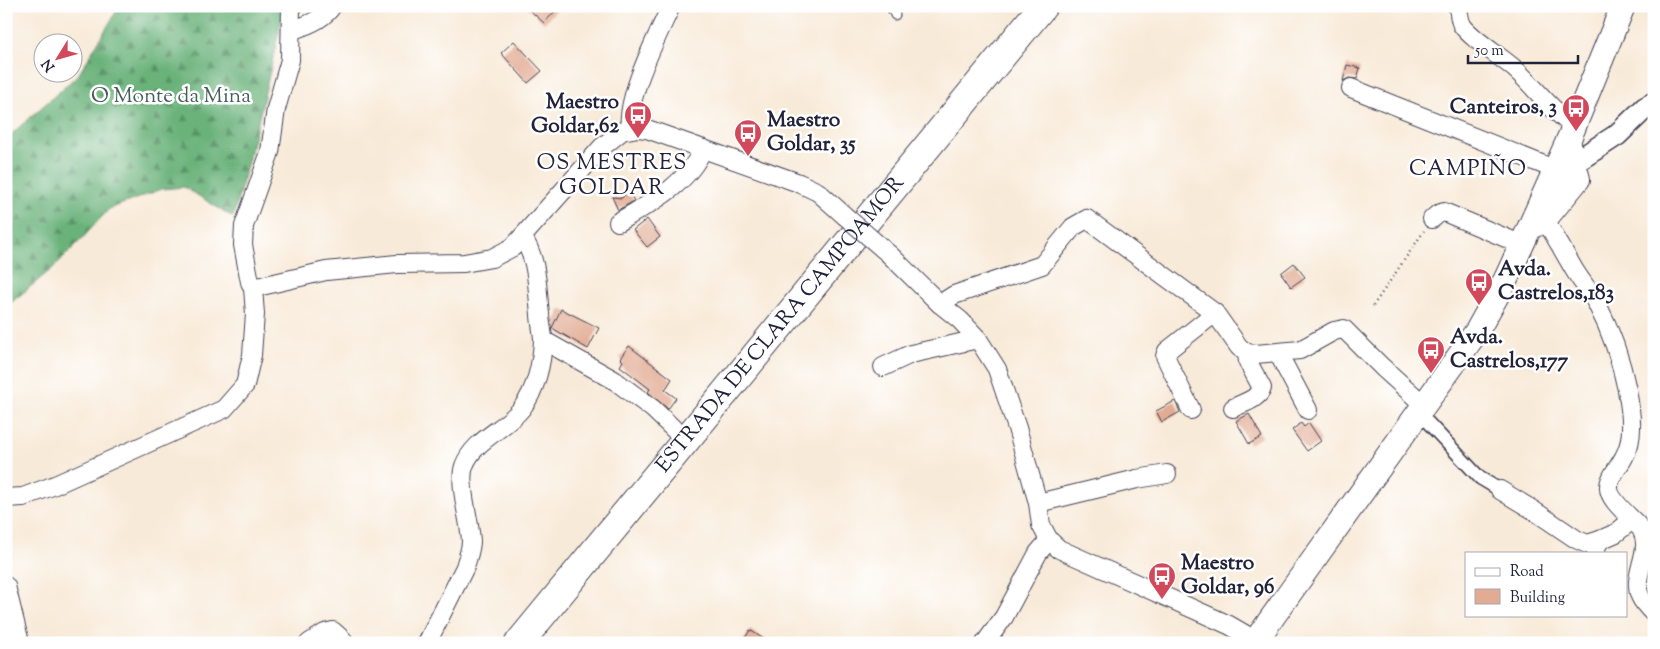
<svg xmlns="http://www.w3.org/2000/svg" width="1660" height="649" font-family="'Sorts Mill Goudy',serif">
	<defs>
		<pattern id="forest-firs" width="22" height="20" patternUnits="userSpaceOnUse" patternTransform="scale(1.25)"><rect width="22" height="20" fill="#6ab27a"/><path d="M5 1l3.5 6h-7zM16 11l3.5 6h-7z" fill="#579065"/></pattern>
	</defs>
	<rect width="100%" height="100%" fill="#fff"/>
	<filter id="ink" filterUnits="userSpaceOnUse"><feTurbulence type="fractalNoise" baseFrequency=".02" numOctaves="2"/><feDisplacementMap in="SourceGraphic" scale="10" xChannelSelector="R" yChannelSelector="G"/><feConvolveMatrix kernelMatrix="1 2 1 2 8 2 1 2 1" color-interpolation-filters="sRGB"/></filter>
	<filter id="wash" filterUnits="userSpaceOnUse"><feTurbulence type="fractalNoise" baseFrequency=".0096" numOctaves="4" result="noise"/><feDisplacementMap in="SourceGraphic" scale="20" xChannelSelector="R" yChannelSelector="G"/><feGaussianBlur stdDeviation="1.12" result="paint"/><feColorMatrix in="noise" values="0 0 0 0 0 0 0 0 0 0 0 0 0 0 0 0 0 1.4 0 .05"/><feComposite in="paint" operator="in"/></filter>
	<g filter="url(#wash)">
		<rect width="100%" height="100%" fill="#f8ead8"/>
		<path fill="url(#forest-firs)" stroke="#466a5a" d="M118,6H282V18C267,85 252,151 233,217L184,187L162,189L109,209L78,243L53,268L6,307V139L79,74L116,12Z"/>
		<g id="blocks">
			<g fill="#e2ab93">
				<path d="M525,6H560L544,23Z"/>
				<path d="M514,41L542,71L528,83L501,53Z"/>
				<path d="M1347,65L1360,68L1357,79L1349,78L1343,81Z"/>
				<path d="M628,190L634,201L618,210L612,197L622,198Z"/>
				<path d="M647,219L660,237L647,247L633,230Z"/>
				<path d="M1294,263L1305,277L1291,287L1281,273Z"/>
				<path d="M561,309L599,328L588,349L552,328Z"/>
				<path d="M629,346L672,379L665,390L676,398L668,409L648,392L650,389L620,366L623,361L620,358Z"/>
				<path d="M1175,401L1180,412L1162,422L1156,411Z"/>
				<path d="M1249,414L1262,437L1249,444L1236,421Z"/>
				<path d="M1301,423L1304,427L1309,423L1321,441L1307,451L1292,430Z"/>
				<path d="M750,630L770,643H742Z"/>
			</g>
		</g>
	</g>
	<g filter="url(#ink)">
		<use href="#blocks" fill-opacity="0" stroke="#424053" stroke-width="1"/>
		<g fill="none" stroke-linecap="round" stroke-linejoin="round">
			<g stroke="#424053" stroke-width="11">
				<path id="service" d="M891,6L895,15"/>
			</g>
			<g stroke="#424053" stroke-width="15">
				<path id="pedestrian" d="M1419,413L1480,478L1500,490"/>
			</g>
			<g stroke="#424053" stroke-width="20">
				<g id="minor">
					<path d="M1458,6C1459,13 1459,19 1462,25C1471,39 1502,57 1516,70C1536,88 1551,111 1574,126"/>
					<path d="M292,30C306,26 324,19 332,6"/>
					<path d="M1351,88L1544,165"/>
					<path d="M630,128C626,96 657,37 671,6"/>
					<path d="M1539,210C1551,229 1561,247 1572,266C1579,279 1590,291 1597,304C1611,331 1621,360 1627,390C1631,411 1635,438 1624,457C1619,467 1609,477 1609,487C1608,501 1633,518 1641,529C1654,549 1631,575 1640,596C1643,603 1648,608 1654,614"/>
					<path d="M1432,219L1438,214L1444,212L1513,241L1521,247"/>
					<path d="M618,222C651,203 687,185 703,149"/>
					<path d="M890,255L940,304L960,320L978,339L997,369L1017,428L1038,503L1041,525L1049,540L1059,549L1070,554L1229,625L1260,643"/>
					<path d="M253,288L250,282L243,245L244,226L270,152L276,109L290,60L291,6"/>
					<path d="M940,304L954,295L1042,265L1073,227L1087,219L1215,313L1239,347L1247,353L1256,354L1300,350L1334,331L1344,329L1382,367L1424,405"/>
					<path d="M543,340L614,380L653,409L685,440"/>
					<path d="M1278,353L1308,410"/>
					<path d="M883,367L911,354L978,339"/>
					<path d="M1233,408C1243,403 1259,399 1262,388L1248,362L1247,353"/>
					<path d="M1191,410L1165,356L1167,351L1215,313"/>
					<path d="M1500,490L1533,510L1576,539L1587,544L1600,540"/>
					<path d="M6,498L23,497L55,485L224,409L245,385L252,355L255,314L253,288L326,271L397,264L464,263L492,258L513,247L522,237L602,147L622,131L638,128L647,129L799,183L818,192L845,216"/>
					<path d="M1038,503L1137,479L1167,474"/>
					<path d="M1595,550L1600,540L1616,533L1632,520"/>
					<path d="M6,586L20,643"/>
					<path d="M309,643L325,633L333,631L343,640"/>
					<path d="M427,643L465,567C467,559 471,550 471,541C470,521 458,484 464,466C474,439 505,430 522,408C536,390 542,363 543,340C543,332 540,322 540,314C537,289 538,258 522,237"/>
					<path d="M985,643L1004,617L1038,553L1049,540"/>
				</g>
			</g>
			<g stroke="#424053" stroke-width="24">
				<path id="tertiary" d="M1558,163H1574L1617,135L1645,108L1654,103"/>
			</g>
			<g stroke="#424053" stroke-width="26">
				<g id="secondary">
					<path d="M1538,224L1545,219L1578,179L1568,141"/>
					<path d="M1254,643L1477,331L1506,279L1528,231L1568,141L1623,6"/>
				</g>
			</g>
			<g stroke="#424053" stroke-width="30">
				<g id="primary">
					<path id="s1" d="M519,643L1043,6"/>
				</g>
			</g>
			<path stroke="#424053" stroke-width="2.5" stroke-dasharray="1 4" stroke-linecap="butt" d="M1373,306L1424,231"/>
			<use href="#service" stroke="#fff" stroke-width="9"/>
			<use href="#pedestrian" stroke="#fff" stroke-width="12"/>
			<use href="#minor" stroke="#fff" stroke-width="18"/>
			<use href="#tertiary" stroke="#fff" stroke-width="21"/>
			<use href="#secondary" stroke="#fff" stroke-width="24"/>
			<use href="#primary" stroke="#fff" stroke-width="28"/>
			<g stroke="#424053" stroke-width="20" stroke-linecap="butt">
				<path id="minor-bridge" d="M845,216L890,255"/>
			</g>
			<use href="#minor-bridge" stroke="#fff" stroke-width="18"/>
		</g>
	</g>
	<defs>
		<g id="bus-pin" transform="scale(1.4375)"><path d="M0 17L-7.5 6A9.5 9.5 0 1 1 7.5 6Z" fill="#d1495b" stroke="#fff"/><path d="M-5-6H5V4H4V6H2V4H-2V6H-4V4H-5ZM-3.5-4V0h7V-4ZM-3.5 1.2v1.5H-2V1.2ZM2 1.2v1.5H3.5V1.2Z" fill="#fff"/></g>
	</defs>
	<g fill-rule="evenodd">
		<use href="#bus-pin" x="1576" y="108"/>
		<use href="#bus-pin" x="638" y="115"/>
		<use href="#bus-pin" x="748" y="133"/>
		<use href="#bus-pin" x="1479" y="282"/>
		<use href="#bus-pin" x="1431" y="350"/>
		<use href="#bus-pin" x="1162" y="576"/>
	</g>
	<g text-anchor="middle" dominant-baseline="central" stroke-width="5" stroke-linejoin="round" paint-order="stroke">
		<g font-size="21" fill="#445f58" stroke="#fff">
			<text x="171" y="97">O Monte da Mina</text>
		</g>
		<g font-size="21" font-weight="bold" fill="#22223b" stroke="#fff" text-anchor="start">
			<text x="619" y="103" text-anchor="end">Maestro<tspan x="619" dy="24">Goldar,62</tspan></text>
			<text x="1557" y="108" text-anchor="end">Canteiros, 3</text>
			<text x="767" y="121">Maestro<tspan x="767" dy="24">Goldar, 35</tspan></text>
			<text x="1498" y="270">Avda.<tspan x="1498" dy="24">Castrelos,183</tspan></text>
			<text x="1450" y="338">Avda.<tspan x="1450" dy="24">Castrelos,177</tspan></text>
			<text x="1181" y="564">Maestro<tspan x="1181" dy="24">Goldar, 96</tspan></text>
		</g>
		<g font-size="21" fill="#22223b" stroke="#fff">
			<text stroke="none"><textPath href="#s1" startOffset="412">ESTRADA DE CLARA CAMPOAMOR</textPath></text>
		</g>
		<g font-size="22" letter-spacing="1" fill="#22223b" stroke="#fff">
			<text x="612" y="164">OS MESTRES<tspan x="612" dy="25">GOLDAR</tspan></text>
			<text x="1468" y="170">CAMPIÑO</text>
		</g>
	</g>
	<rect width="1660" height="649" fill="none" stroke="#fff" stroke-width="25"/>
	<rect x="1465" y="552" width="162" height="65" fill="#ffffff" stroke="#a7a7b1"/>
	<rect x="1475" y="568" width="25" height="8" fill="#ffffff" stroke="#a7a7b1"/>
	<text x="1510" y="576" font-size="15" fill="#22223b">Road</text>
	<rect x="1475" y="589" width="25" height="15" fill="#e2ab93" stroke="#a7a7b1"/>
	<text x="1510" y="602" font-size="15" fill="#22223b">Building</text>
	<g transform="translate(58 58) rotate(233)"><circle r="24" fill="#ffffff" stroke="#a7a7b1"/>
	<path d="M0-4L9 19L0 12L-9 19Z" fill="#d1495b"/>
	<text y="-8" font-size="14" font-weight="bold" text-anchor="middle" fill="#22223b">N</text>
	</g>
	<path d="M1468 55v8h110v-8" fill="none" stroke="#22223b" stroke-width="2.5"/>
	<text x="1475" y="55" font-size="15" fill="#22223b" stroke="#ffffff" stroke-width="4" paint-order="stroke">50 m</text>
</svg>
